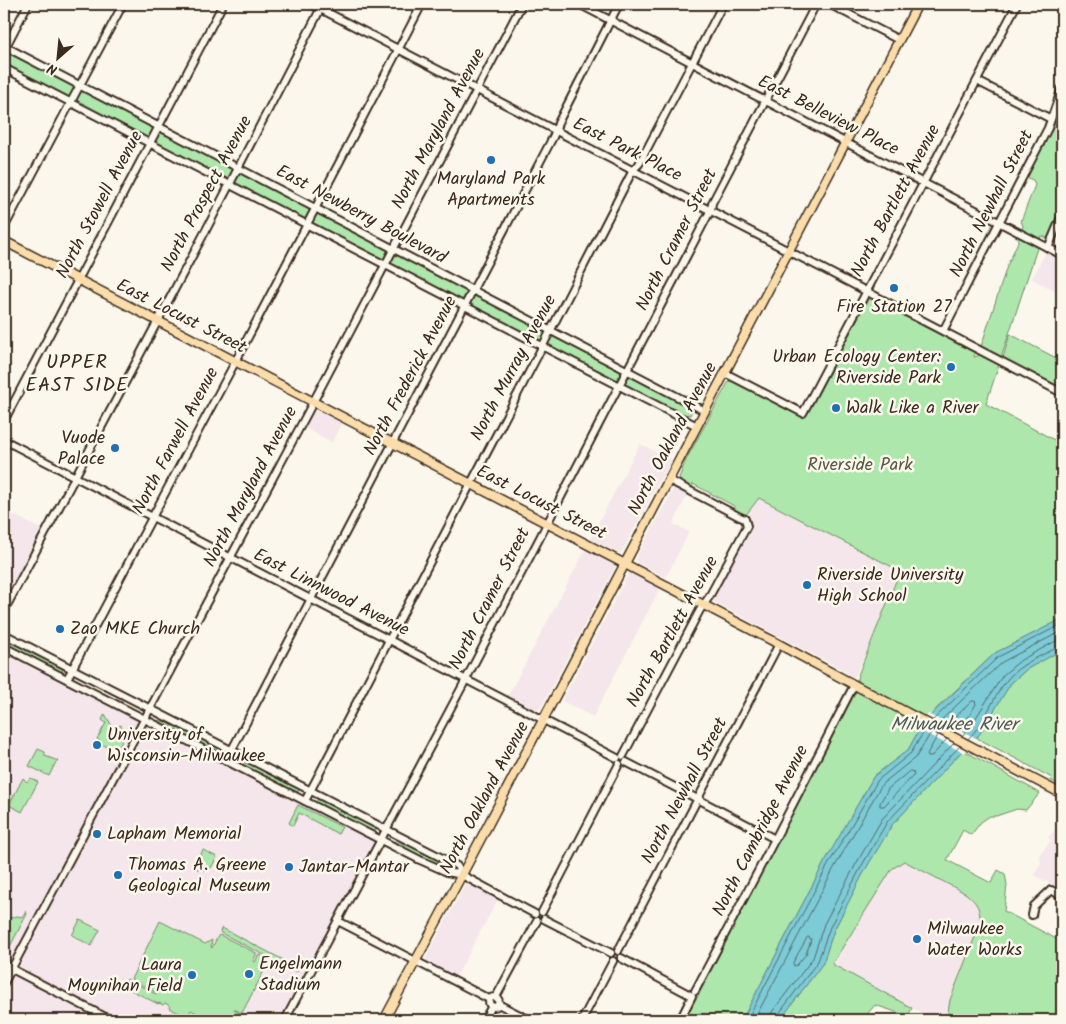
<svg xmlns="http://www.w3.org/2000/svg" width="1066" height="1024" font-family="Kalam,sans-serif">
	<rect width="100%" height="100%" fill="#fbf7ec"/>
	<filter id="ink" filterUnits="userSpaceOnUse"><feTurbulence type="fractalNoise" baseFrequency=".02" numOctaves="2"/><feDisplacementMap in="SourceGraphic" scale="10" xChannelSelector="R" yChannelSelector="G"/><feConvolveMatrix kernelMatrix="1 2 1 2 8 2 1 2 1" color-interpolation-filters="sRGB"/></filter>
	<g filter="url(#ink)">
		<g fill="#f4e6ea">
			<path d="M1048,248L1062,255V294L1032,279Z"/>
			<path d="M317,411L341,423L332,442L305,428L313,413Z"/>
			<path d="M640,444L672,460L658,483L623,550L619,553L590,539Z"/>
			<path d="M675,487L688,493L673,524L689,532L666,577L637,562L635,560Z"/>
			<path d="M759,498L900,571L874,637L854,678L849,675L843,670L714,602L713,599L750,527L751,520L745,516Z"/>
			<path d="M8,512L42,530L4,604V520Z"/>
			<path d="M586,549L612,562L615,567L541,707L537,711L535,710L508,696Z"/>
			<path d="M629,573L633,574L660,588L593,717L562,701Z"/>
			<path d="M4,649L376,841L280,1020H4Z"/>
			<path d="M1062,822V872L1054,888L1050,886L1048,882L1035,875L1041,862L1039,855L1051,841L1048,837Z"/>
			<path d="M899,855L985,900L1023,922L972,1020H936L881,992L830,968Z"/>
			<path d="M465,885L476,887L498,899L456,977L427,962L426,958Z"/>
		</g>
		<g fill="#ade7ac" stroke="#748865">
			<path d="M4,49L678,399L692,411L690,415L678,413L4,64Z"/>
			<path d="M1062,92V206L1048,238L1041,236L986,404L1062,444V619L995,653L937,708L919,730L908,750L874,776L824,863L742,1020H685L693,1001L697,998L853,695L858,675L900,571L759,498L745,516L736,511L734,506L693,484L692,488L680,482L679,478L686,460L729,381H733L800,416H805L807,415L868,299H871L973,352L975,351L974,357L978,356L1007,266L1017,244L1023,226L1021,221L1035,185L1033,180L1028,178L1027,174L1030,170L1033,167L1038,154L1044,147L1045,140L1050,127L1056,117Z"/>
			<path d="M1010,334L1062,361V388L1003,358Z"/>
			<path d="M4,639L63,669L62,672L53,669L4,643Z"/>
			<path d="M1062,650V786L1050,780L1052,778L977,738L1011,683L1027,669Z"/>
			<path d="M105,714L112,726L116,727L121,725C124,736 123,743 116,751L99,743L100,741L97,739L106,723L102,720Z"/>
			<path d="M158,720L175,725L221,749L220,751L203,747L157,722Z"/>
			<path d="M38,749L45,752V756L58,761V762H56L49,776L29,766Z"/>
			<path d="M963,750L1040,793L1026,810L1017,809L996,816H990L981,822L971,835L963,830L947,860L991,883L998,870L1005,874L1007,885L1004,911L1062,942V1020H951L948,1012L950,1000L980,924C981,909 977,902 965,893L904,861L892,869L832,964L912,1008L908,1016L875,1005L862,1020H780L823,963L834,930L865,870L892,825Z"/>
			<path d="M240,759L297,788L299,790L298,792L282,787L243,767L238,761Z"/>
			<path d="M23,778L27,782L31,778L38,782L22,812L9,805Z"/>
			<path d="M318,799L373,827L376,830L375,832L359,827L318,806L316,802Z"/>
			<path d="M298,805L342,827L338,834L299,813L293,826L289,823Z"/>
			<path d="M392,841C414,846 435,857 453,869L452,871L436,866L392,842Z"/>
			<path d="M203,850L217,857L211,868L203,870L193,868Z"/>
			<path d="M26,911L27,914L6,954L4,955V920L17,916L23,917Z"/>
			<path d="M80,920L100,930L91,946L72,935Z"/>
			<path d="M160,921L205,944L212,940L211,947L212,948L218,936L220,935L256,953V955L253,961L255,962L258,956L260,955L276,964L274,968L271,967L269,971L265,969L242,1013L234,1009V1010L241,1014L238,1020H210L191,1010L187,1017L169,1008L170,1006L165,1003L163,1005L159,1003L158,1004L127,988L128,983L126,982L127,979L156,994L157,993L131,979Z"/>
			<path d="M222,928L299,968L297,972L221,933L220,931Z"/>
		</g>
		<path fill="#7bcbd7" stroke="#618b8d" d="M1062,619V650L1027,669L1011,683L979,735L963,750L892,825L865,870L834,930L823,963L780,1020H742L824,863L874,776L908,750L919,730L931,715L995,653Z"/>
		<path fill="#fbf7ec" d="M928,714L978,739L964,753L917,729Z"/>
		<g fill="none" stroke-linecap="round" stroke-linejoin="round">
			<g stroke="#556a68" stroke-width="1">
				<path d="M933,720L998,657L1062,624"/>
				<path d="M938,723L1002,662L1062,631"/>
				<path d="M945,727L972,701H975L976,704L965,723L955,732"/>
				<path d="M938,735L927,754L928,757H931L947,739"/>
				<path d="M962,736L970,727L1003,675L1021,660L1056,641L1062,640"/>
				<path d="M968,739C985,723 992,699 1006,681C1019,664 1041,656 1058,647L1062,646"/>
				<path d="M910,771L913,772L914,775L884,806H880V803L888,789Z"/>
				<path d="M808,937L810,938L811,940L806,954L797,965L794,966L793,963Z"/>
				<path d="M747,1020L828,865L878,780L911,753L926,728"/>
				<path d="M754,1020L834,868L882,784L916,757L932,731"/>
				<path d="M770,1020L772,1012L813,958L824,924L856,864L882,819L954,743"/>
				<path d="M777,1020L778,1015L818,961L830,927L861,867L887,822L960,746"/>
			</g>
			<g stroke="#3b2a1e" stroke-width="10">
				<g id="minor">
					<path d="M311,4L860,288L1062,393"/>
					<path d="M579,4L1062,255"/>
					<path d="M829,4L899,40"/>
					<path d="M4,46L705,411"/>
					<path d="M4,50L28,4"/>
					<path d="M4,68L697,426"/>
					<path d="M977,81L1051,119"/>
					<path d="M4,228L123,4"/>
					<path d="M1048,248L1062,215"/>
					<path d="M943,331L1048,128L1062,88"/>
					<path d="M725,373L803,413L1017,4"/>
					<path d="M4,421L223,4"/>
					<path d="M4,440L617,758"/>
					<path d="M4,611L206,230L323,4"/>
					<path d="M4,634L450,862L457,866L462,875"/>
					<path d="M4,647L420,860L447,872L462,875L535,914"/>
					<path d="M67,679L155,512L232,368L422,4"/>
					<path d="M623,756L700,610L709,597L747,526L745,519L740,517L669,480"/>
					<path d="M226,761L553,137L556,130L558,123L619,4"/>
					<path d="M626,762L775,839"/>
					<path d="M305,801L538,355L633,170L639,164L723,4"/>
					<path d="M542,912L619,764"/>
					<path d="M1032,915L1034,906L1051,890L1062,896"/>
					<path d="M544,919L611,953"/>
					<path d="M338,921L489,999"/>
					<path d="M618,951L779,644"/>
					<path d="M621,958L692,996L680,1020"/>
					<path d="M4,965L111,1020"/>
					<path d="M4,983L309,410L522,4"/>
					<path d="M695,991L775,839L854,685"/>
					<path d="M496,997L537,921"/>
					<circle cx="494" cy="1002" r="5"/>
					<path d="M498,1004L530,1020"/>
					<path d="M285,1020L463,685L707,217L711,210L712,203L816,4"/>
					<path d="M484,1020L492,1006"/>
					<path d="M582,1020L613,961"/>
				</g>
			</g>
			<g stroke="#3b2a1e" stroke-width="11">
				<g id="major">
					<path d="M4,241L773,641L862,689L1062,794"/>
					<path d="M384,1020L466,867L918,4"/>
				</g>
			</g>
			<use href="#minor" stroke="#fbf7ec" stroke-width="6"/>
			<use href="#major" stroke="#fbddab" stroke-width="8"/>
		</g>
	</g>
	<g fill="#1f6fb2" stroke="#fbf7ec" stroke-width="2">
		<circle cx="491" cy="160" r="5"/>
		<circle cx="894" cy="288" r="5"/>
		<circle cx="951" cy="367" r="5"/>
		<circle cx="836" cy="408" r="5"/>
		<circle cx="115" cy="448" r="5"/>
		<circle cx="807" cy="585" r="5"/>
		<circle cx="60" cy="629" r="5"/>
		<circle cx="97" cy="745" r="5"/>
		<circle cx="97" cy="834" r="5"/>
		<circle cx="289" cy="867" r="5"/>
		<circle cx="118" cy="875" r="5"/>
		<circle cx="917" cy="939" r="5"/>
		<circle cx="249" cy="974" r="5"/>
		<circle cx="192" cy="975" r="5"/>
	</g>
	<g text-anchor="middle" dominant-baseline="central" stroke-width="5" stroke-linejoin="round" paint-order="stroke">
		<g font-size="18" fill="#3b2a1e" stroke="#fbf7ec">
			<text transform="translate(828 116) rotate(27)">East Belleview Place</text>
			<text transform="translate(439 129) rotate(-62)">North Maryland Avenue</text>
			<text transform="translate(627 150) rotate(27)">East Park Place</text>
			<text transform="translate(207 194) rotate(-62)">North Prospect Avenue</text>
			<text transform="translate(896 201) rotate(-62)">North Bartlett Avenue</text>
			<text transform="translate(992 204) rotate(-63)">North Newhall Street</text>
			<text transform="translate(100 205) rotate(-62)">North Stowell Avenue</text>
			<text transform="translate(361 215) rotate(28)">East Newberry Boulevard</text>
			<text transform="translate(677 240) rotate(-63)">North Cramer Street</text>
			<text transform="translate(181 317) rotate(27)">East Locust Street</text>
			<text transform="translate(514 368) rotate(-62)">North Murray Avenue</text>
			<text transform="translate(411 376) rotate(-62)">North Frederick Avenue</text>
			<text transform="translate(673 439) rotate(-62)">North Oakland Avenue</text>
			<text transform="translate(176 441) rotate(-62)">North Farwell Avenue</text>
			<text transform="translate(251 487) rotate(-62)">North Maryland Avenue</text>
			<text transform="translate(541 503) rotate(27)">East Locust Street</text>
			<text transform="translate(331 593) rotate(27)">East Linnwood Avenue</text>
			<text transform="translate(490 599) rotate(-63)">North Cramer Street</text>
			<text transform="translate(673 632) rotate(-61)">North Bartlett Avenue</text>
			<text transform="translate(685 791) rotate(-62)">North Newhall Street</text>
			<text transform="translate(485 798) rotate(-62)">North Oakland Avenue</text>
			<text transform="translate(761 831) rotate(-63)">North Cambridge Avenue</text>
		</g>
		<g font-size="18" fill="#3b2a1e" stroke="#fbf7ec" text-anchor="start">
			<text x="491" y="179" text-anchor="middle">Maryland Park<tspan x="491" dy="21">Apartments</tspan></text>
			<text x="894" y="307" text-anchor="middle">Fire Station 27</text>
			<text x="941" y="357" text-anchor="end">Urban Ecology Center:<tspan x="941" dy="21">Riverside Park</tspan></text>
			<text x="846" y="408">Walk Like a River</text>
			<text x="105" y="438" text-anchor="end">Vuode<tspan x="105" dy="21">Palace</tspan></text>
			<text x="817" y="575">Riverside University<tspan x="817" dy="21">High School</tspan></text>
			<text x="70" y="629">Zao MKE Church</text>
			<text x="107" y="735">University of<tspan x="107" dy="21">Wisconsin-Milwaukee</tspan></text>
			<text x="107" y="834">Lapham Memorial</text>
			<text x="128" y="865">Thomas A. Greene<tspan x="128" dy="21">Geological Museum</tspan></text>
			<text x="299" y="867">Jantar-Mantar</text>
			<text x="927" y="929">Milwaukee<tspan x="927" dy="21">Water Works</tspan></text>
			<text x="259" y="964">Engelmann<tspan x="259" dy="21">Stadium</tspan></text>
			<text x="182" y="965" text-anchor="end">Laura<tspan x="182" dy="21">Moynihan Field</tspan></text>
		</g>
		<g font-size="18" fill="#585942" stroke="#fbf7ec">
			<text x="860" y="465">Riverside Park</text>
		</g>
		<g font-size="19" font-style="italic" fill="#4e5a56" stroke="#fbf7ec">
			<text x="954" y="725">Milwaukee River</text>
		</g>
		<g font-size="20" letter-spacing="1" fill="#3b2a1e" stroke="#fbf7ec">
			<text x="77" y="363">UPPER<tspan x="77" dy="23">EAST SIDE</tspan></text>
		</g>
	</g>
	<rect width="1066" height="1024" fill="none" stroke="#fbf7ec" stroke-width="20"/>
	<rect x="10" y="10" width="1046" height="1004" fill="none" stroke="#3b2a1e" stroke-width="2" filter="url(#ink)"/>
	<g transform="translate(58 58) rotate(207)" stroke="#fbf7ec" stroke-width="4" paint-order="stroke">
	<path d="M0-4L9 19L0 12L-9 19Z" fill="#3b2a1e"/>
	<text y="-8" font-size="14" font-weight="bold" text-anchor="middle" fill="#3b2a1e">N</text>
	</g>
</svg>
